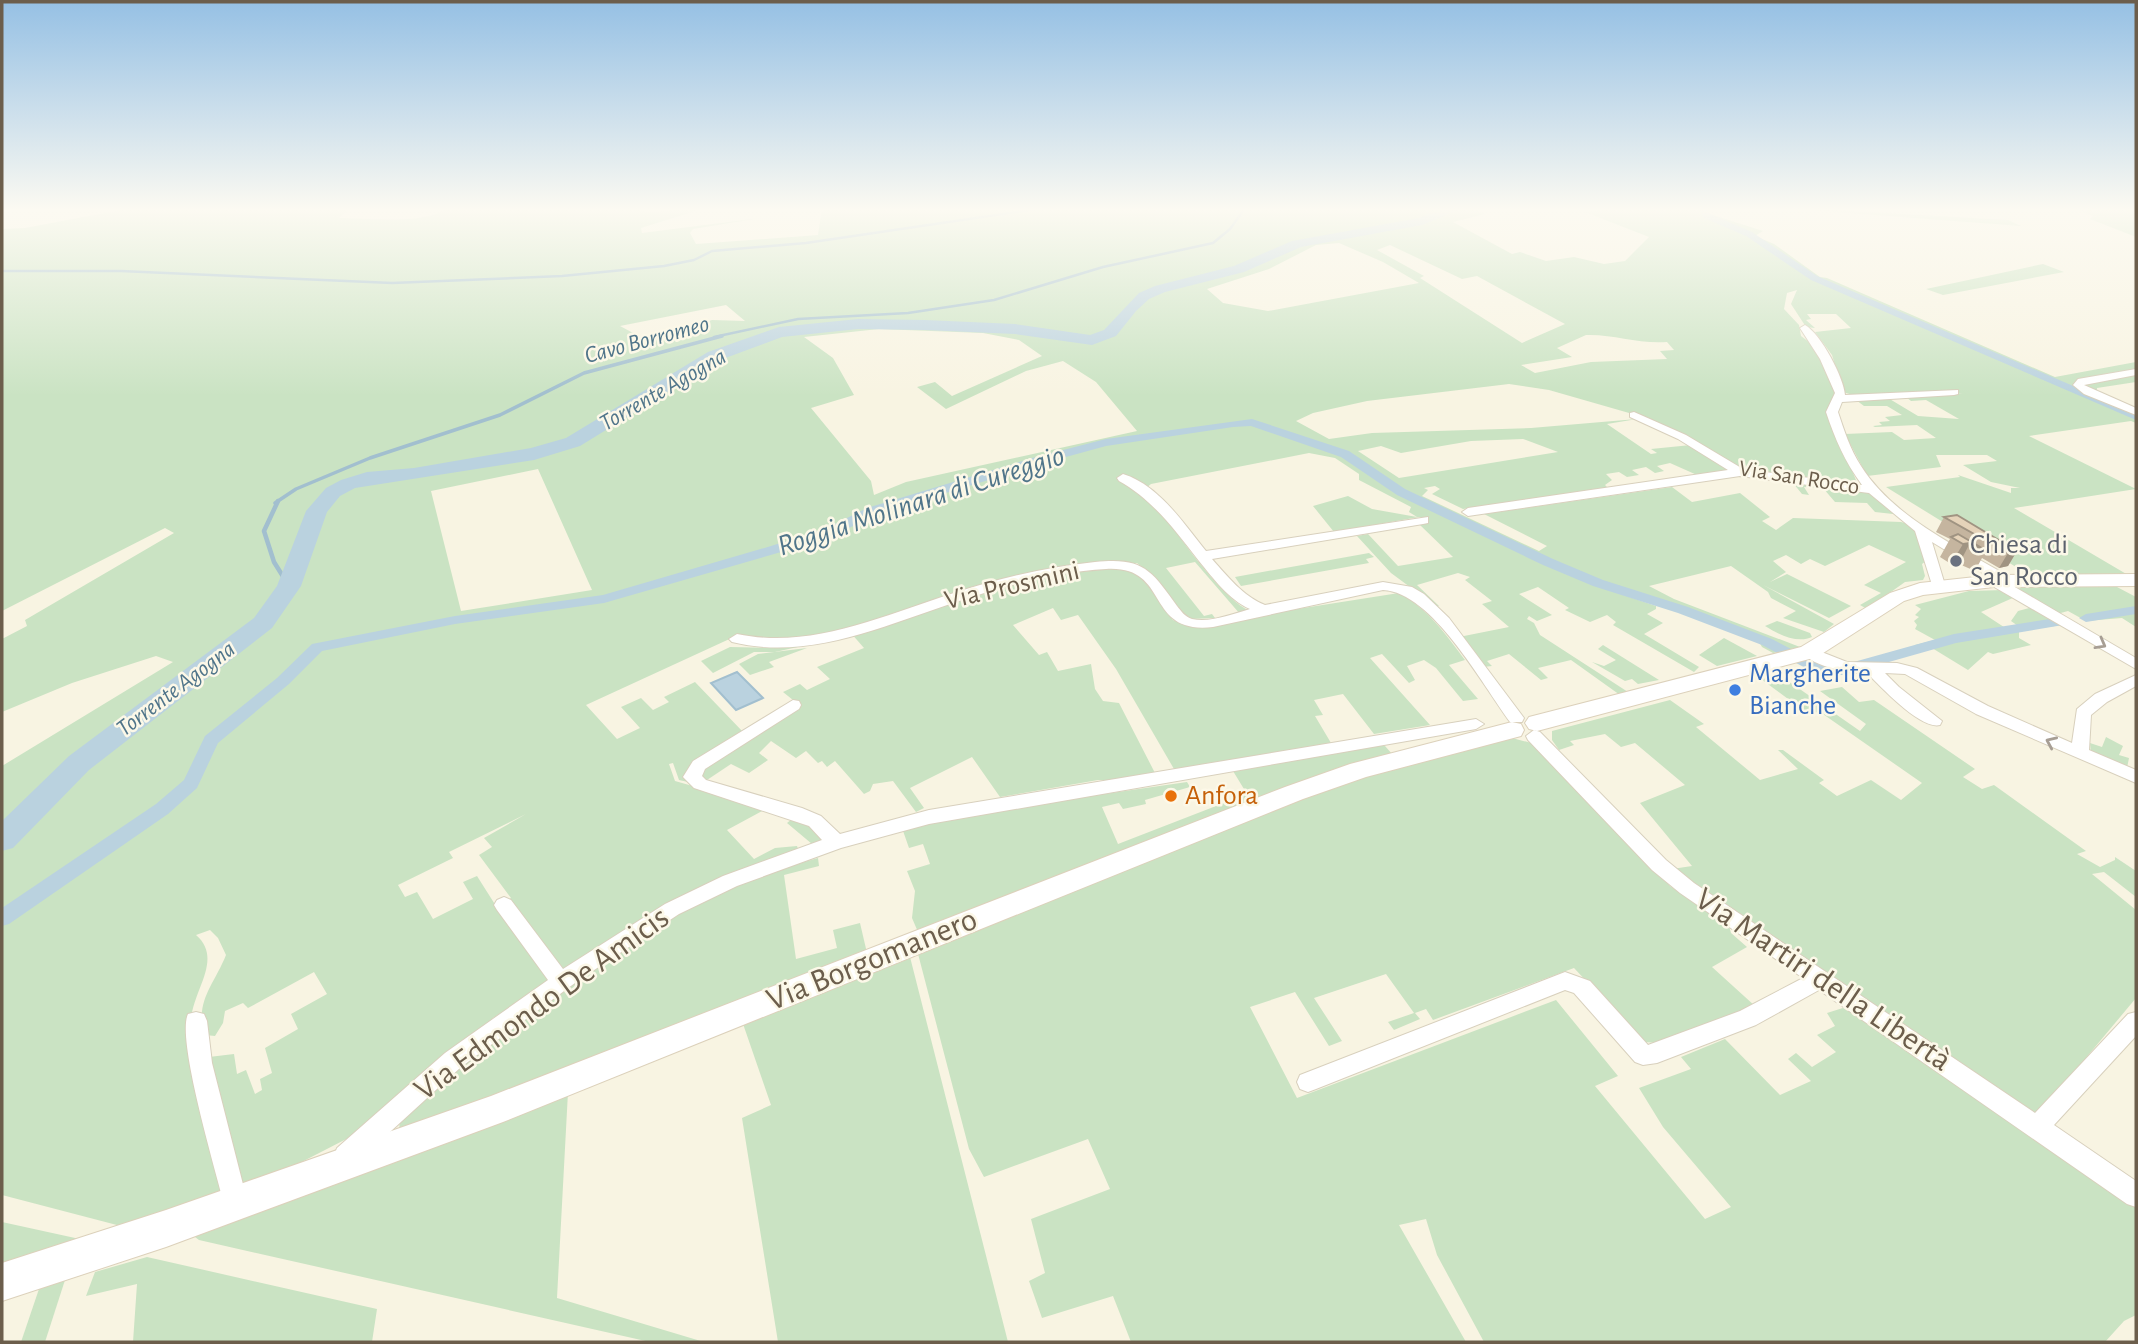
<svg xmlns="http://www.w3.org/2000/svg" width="2138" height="1344" font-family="'Alegreya Sans',sans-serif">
	<rect width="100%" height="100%" fill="#f8f4e2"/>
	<g fill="#cae3c3" fill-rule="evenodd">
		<path d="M131,208H350L339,218C368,218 423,225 445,209L630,208L649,212L705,208L641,228L642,233L760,218L693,229L690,233L696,244L818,235L822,208H1481L1477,210L1485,214L1453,222L1512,254L1520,252L1546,261L1574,257L1604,264L1625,261L1649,237L1585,212L1617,208H1710V214L1763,231L1755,236L1774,244L1820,277L1827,278L2055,377L2136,362V382L2097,388V391L2136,409V423L2131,421L2029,436L2136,489L2014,508L2128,575H2029L1886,487L1960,477L1958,475L2011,493V488H2020L1991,482L1963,465L1997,461L1987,455H1936L1941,467L1867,476L1845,434L1892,432L1904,440L1936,438L1917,425L1875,427L1873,426L1882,425L1879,422L1890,421L1885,417L1902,415L1887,406H1864L1856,400L1888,398L1918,416L1959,419L1926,400L1911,401L1906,397L1963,393L1856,396L1843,392L1832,355L1815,332L1851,328L1836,314H1807L1811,319L1806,320L1815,328L1806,327L1791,304L1797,290L1787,293L1784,309L1799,325L1801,336L1822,352L1835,392L1827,410L1858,485L1741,470L1650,419L1549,390L1509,384L1367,401L1313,413L1296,421L1329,439L1372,433L1531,428L1637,419L1607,424L1651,454L1657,453L1651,449L1691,445L1731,471L1697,475L1670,463L1657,466L1664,471L1655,473L1646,467L1632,470L1639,475L1627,477L1619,472L1606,474L1612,480L1605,485L1608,488L1463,509L1432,494L1440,489L1435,486L1424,488L1428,490L1422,496L1539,551L1547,546L1484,514L1672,487L1692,502L1740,493L1770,517L1762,521L1776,530L1793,518L1901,522L1915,526L1926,561L1922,564L1925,576L1923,580L1905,582L1867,609L1860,605L1881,593L1864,585L1906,562L1869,545L1825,566L1810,559L1801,564L1786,555L1773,561L1786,572L1770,582L1787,574L1851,606L1829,618L1763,585L1834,624L1824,632L1783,618L1796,611L1771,598L1768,592L1731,566L1649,586L1674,599L1800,647L1773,653L1762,647L1758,640L1735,629L1609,584L1606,589L1656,606V609L1647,614L1663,623L1644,634L1699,667L1694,672L1613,625L1616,622L1607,615L1590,622L1565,610L1569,608L1538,587L1519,594L1552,615L1537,621L1529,616L1527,619L1534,623L1540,635L1628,692L1620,695L1571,660L1538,668L1548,678L1541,680L1509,654L1487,661L1492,666L1483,667L1459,637L1509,627L1482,604L1492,601L1465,580L1470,577L1458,573L1417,585L1439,606L1437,607L1391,573L1357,536L1368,534L1398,566L1453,557L1420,525L1428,523L1427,519L1419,517L1334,532L1313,506L1348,496L1372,509L1417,517L1409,512L1411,507L1359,480V474L1335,458L1309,453L1151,484L1146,488C1165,517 1220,599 1250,611L1240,614L1195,562L1166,568L1204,616L1212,614L1215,618L1190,619L1176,608L1154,577L1137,563L1068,567L860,625L785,642L736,636L586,705L617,739L640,728L621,707L641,698L653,710L669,702L664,697L695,682L744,733L688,782L679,780L673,763L669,764L675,781L795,815L829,838L812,844L787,823L792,819L764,810L727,830L754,859L775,848L797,846L798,849L753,865L565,971L493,1018L358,1133L245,1191L209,1057L234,1054L237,1074L246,1070L255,1094L262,1090L260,1079L272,1073L265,1048L298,1029L291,1014L327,994L314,972L248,1008L243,1003L225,1011L223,1023L215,1036L205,1035C194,1002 214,985 226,955L218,938L210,930L196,935C224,959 192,991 191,1021L227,1198L136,1230L2,1195V766L173,662L156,656L72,683L2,712V639L27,626L25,620L174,533L165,528L2,611V229L25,228ZM1339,243L1383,262L1419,283L1268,311L1223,303L1207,289L1269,269L1316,245ZM1390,245L1462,279L1477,276L1565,324L1522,343L1420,278L1424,276L1377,250ZM726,305L745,321L712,320L650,342L620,326ZM879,329L983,333L1019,340L1042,356L952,396L935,382L917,387L946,409L1026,371L1063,361L1096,382L1137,431L906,482L874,495L871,481L811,408L854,395L833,358L804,337ZM1586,335C1614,334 1637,344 1667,342L1674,350L1660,351L1667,359L1591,362L1535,373L1521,365L1572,357L1557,348ZM1523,439L1558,452L1399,478L1358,451L1381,446L1401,453L1471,441ZM538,469L592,590L461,611L431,491ZM526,814L484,838L492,847L479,855L511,898L496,906L477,876L463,882L473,899L433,919L417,892L405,897L398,885L453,858L449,852Z"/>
		<path d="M1800,208L2008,220L2021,226L1808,210Z"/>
		<path d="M2072,208H2136V237L2090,219L2093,216Z"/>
		<path d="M2043,264L2064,272L1943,295L1926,289Z"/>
		<path d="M1793,483L1870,493L1894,509L1893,514L1875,512L1867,503L1835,502L1823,488L1804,487L1809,495L1802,494Z"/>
		<path d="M1369,553L1374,557L1366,559L1369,563L1241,586L1235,577Z"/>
		<path d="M1135,568L1173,620L1189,626L1399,593C1428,609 1445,633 1465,660L1449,665L1478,699L1463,701L1436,668L1424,660L1407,666L1415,680L1409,683L1382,654L1370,658L1430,725L1374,734L1343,694L1314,700L1323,715L1315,716L1331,743L1174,769L1116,669L1078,615L1061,620L1053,608L1013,625L1039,655L1047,652L1058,671L1091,664L1095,689L1103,701L1119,703L1155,773L1119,780H1098L1000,797L972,757L910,788L924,808L916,812L893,781L873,784L870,791L864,794L835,761L827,767L822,761L818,763L806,751L796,758L771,741L759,753L768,760L749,773L731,764L707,780H702L700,772L798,704L783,692L800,684L807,690L830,679L817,667L864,648L850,632C944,603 1036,570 1135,568Z"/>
		<path d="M2019,587H2117L2136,597V627L2122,618L2086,621L2068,611L2057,614L2020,591Z"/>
		<path d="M2004,590L2015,597L1981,612L2010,631L2018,626L2011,621L2018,611L2033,607L2062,625L2019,631V638L2031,645L1993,654L1988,652L1968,670L1932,648L1925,650L1915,645L1935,640L1915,629L1917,625L1914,621L1919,617L1915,615L1921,609L1915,605L1969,591Z"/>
		<path d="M1777,621L1810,633L1812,637C1797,644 1778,634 1765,626Z"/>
		<path d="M1724,638L1757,656L1717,666L1699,655Z"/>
		<path d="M816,643L775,652H754L713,673L701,661L730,647L773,648Z"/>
		<path d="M1603,645L1659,680L1638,684L1632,679L1625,681L1592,662L1604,666L1616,660L1598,649Z"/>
		<path d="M807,648L769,662L774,667L750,675L739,664L758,654Z"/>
		<path d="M1781,676L1860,731L1866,724L1820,691L1842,687L1859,702L1874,700L1975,769L1963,777L1982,789L1994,785L2086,851L2077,854L2100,867L2115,860V857L2136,871V897L2104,872L2092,874L2136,910V998L2034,1120L1672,869L1692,866L1640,803L1685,785L1635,743L1621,747L1605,734L1570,741L1574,745L1559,750L1552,740V731L1670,700L1704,724L1696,727L1760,780L1798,769L1778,750H1783L1824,780L1819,783L1837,796L1871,780L1901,800L1922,783L1820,712L1807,713L1761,679Z"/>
		<path d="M2106,737L2123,746L2119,755L2129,758L2127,768L2091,754L2090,743L2102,747Z"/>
		<path d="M1512,738L1539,745L1670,886L1729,926L1731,933L1747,947L1712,967L1755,1006L1659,1043L1644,1042L1574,968L1433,1020L1426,1009L1415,1013L1420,1019L1394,1030L1388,1022L1414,1013L1386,974L1314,998L1342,1041L1329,1046L1295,992L1250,1007L1297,1098L1556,1000L1618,1076L1595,1086L1705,1219L1731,1207L1663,1127L1639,1088L1691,1069L1681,1057L1725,1039L1780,1095L1811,1081L1788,1059L1796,1053L1812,1067L1836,1052L1817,1035L1835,1026L1827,1013L1846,1007L2136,1208V1315L2124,1321L2105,1342H1484L1437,1255L1426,1219L1399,1225L1466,1342H1131L1113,1296L1042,1318L1029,1281L1045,1273L1031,1219L1110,1189L1088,1139L984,1177L969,1149L917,950L1363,775Z"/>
		<path d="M1370,746H1385L1393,755L918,932L912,918L915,891L907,871L930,864L923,844L909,848L902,828L994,810L1187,782L1190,787L1145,800L1146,804L1123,809L1119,803L1102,807L1118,844L1247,794L1233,771Z"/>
		<path d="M818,858L819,866L784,875L796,959L837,948L833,930L860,923L867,953L399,1132L400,1117C519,1011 662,900 818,858Z"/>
		<path d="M909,953L1008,1342H778L742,1118L771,1105L742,1021Z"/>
		<path d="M568,1092L557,1298L704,1342H650L199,1240L191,1234Z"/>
		<path d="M2,1222L98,1243L2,1273Z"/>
		<path d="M147,1257L377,1309L372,1342H133L137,1284L86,1296L95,1272Z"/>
		<path d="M65,1280L45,1342H21L40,1286Z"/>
	</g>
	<path fill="#bad2df" stroke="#a2bfcf" stroke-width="2" d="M737,672L763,698L736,710L711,683Z"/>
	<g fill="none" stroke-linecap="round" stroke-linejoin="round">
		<g stroke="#a2bfcf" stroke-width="2.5">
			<path d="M2,271H121L392,283L562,276L664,266L694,260L712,251L806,243L1044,208"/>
			<path d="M714,337L798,319L908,313L994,300L1103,267L1213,243L1230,229L1245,208"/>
		</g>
		<path stroke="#a2bfcf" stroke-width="3.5" d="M275,503L296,489L370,458L500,415L584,373L722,336"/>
		<path stroke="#a2bfcf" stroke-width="4.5" d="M278,501L264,531L274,562L289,586"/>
		<g fill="#bad2df" fill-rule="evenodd">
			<path d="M1698,208H1706L1710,214L1752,232L1817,276L2136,413V420L1811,280L1746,236L1704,218Z"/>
			<path d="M1252,419L1349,451L1405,489L1553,559L1603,580L1688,607L1772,639L1820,664L1843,665L1954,634L2063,617L2070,621L2063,625L1956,643L1843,675L1817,674L1762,645L1678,613L1593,586L1543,565L1397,495L1341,457L1251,426L1233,427L1106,446L1044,463L877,514L837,534L781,552L604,603L455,624L322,651L289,684L218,743L197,788L168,814L9,924L2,926V908L156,804L184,780L205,736L277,678L312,644L455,616L603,595L771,546L827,528L867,508L1036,457L1106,439Z"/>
			<path d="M2136,606V614L2086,622L2079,618L2086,614Z"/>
		</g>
		<path fill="#bad2df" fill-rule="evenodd" d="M1444,208H1463L1422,225L1301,247L1244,272L1165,292L1149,299L1136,311L1116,336L1092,345L1015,334L925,330L858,329L782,337L720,360L580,446L534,460L355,488L340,496L327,512L301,586L272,628L89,770L13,848L2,851V821L69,756L254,618L277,586L306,511L326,488L341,480L367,472L414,468L531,448L566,438L708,352L779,327L858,319L925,320L1015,324L1090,335L1104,330L1139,293L1155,286L1234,266L1292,241L1419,218Z"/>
		<g stroke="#d8d0bd" stroke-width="2">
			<g id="minor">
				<path d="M1805,325C1821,334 1844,378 1845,395L1958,390V394L1954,395L1842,402L1838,412C1844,430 1850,449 1861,466C1894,518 1958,547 2010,577L2012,580L2008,583L2136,658V669L1989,584L1987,581L1991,578L1932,542L1945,585L1938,589L1933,588L1915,531L1869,493L1740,476L1468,516L1462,512L1468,508L1728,470L1678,439L1630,417V413L1634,412L1686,435L1743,469L1862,485C1845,462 1835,439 1826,412L1835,393L1820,359L1800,328Z"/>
				<path d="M2136,369V375L2084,385L2136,408V415L2084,394L2073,385L2078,379Z"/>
				<path d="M1123,474C1159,485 1184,524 1206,551L1428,517V523L1423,524L1212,559C1228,577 1243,596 1265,605L1383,582L1412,587L1424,594L1449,618L1524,718L1522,722H1510C1482,684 1432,592 1383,590L1213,627C1143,635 1172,565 1106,569C1058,572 1010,584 965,599C890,623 811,662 732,642L729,639L737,634C812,650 884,615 954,593C1000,578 1047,567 1095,562C1142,557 1151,569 1177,606C1181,611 1185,617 1192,619C1210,623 1233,614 1250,609C1229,600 1213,578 1199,561C1175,530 1153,500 1119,481L1117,478Z"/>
				<path d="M1809,647L1847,662L1897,663L1917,668L1988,706L2072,743L2077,709L2095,694L2136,675V686L2107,702L2091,715L2089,750L2136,770V783L1976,714L1905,674L1885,673L1899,687L1942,721L1940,725C1921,730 1881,687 1868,674C1847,672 1816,668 1801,652Z"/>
				<path d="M793,700L799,701L801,705L799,709L705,769L702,776L706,780L802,808L821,816L840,834L929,810L1476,719L1484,724L1476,729L929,824L841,848L737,886L679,914L579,980L461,1067L355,1164L346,1167L337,1164L334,1156L337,1148L445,1053L548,980L497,910L494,905L497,900L504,897L511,900L563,969L665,904L723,876L822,840L809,826L694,788L683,777L693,761Z"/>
				<path d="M1534,730L1540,732L1666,860L1694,883L2035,1113L2128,1014L2136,1012V1036L2054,1125L2136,1181V1207L2127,1204L1819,990L1756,1025L1657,1063L1643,1065L1635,1062L1574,993L1565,990L1316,1089L1308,1092L1300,1089L1297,1082L1300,1075L1565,972L1590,981L1648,1045L1740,1011L1803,978L1680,893L1652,870L1528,740L1526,736Z"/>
				<path d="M196,1012L204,1014L207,1021L212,1063L248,1204L245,1213L236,1216L227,1213L224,1204C216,1171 176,1039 188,1014Z"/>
			</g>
		</g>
		<g stroke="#dcd1bb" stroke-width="2">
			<g id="secondary">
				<path d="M2136,574V586L1994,587L1923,595L1904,601L1817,657L1537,731L1529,729L1525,723L1529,717L1801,647L1890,593L1920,583L1994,575Z"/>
				<path d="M1512,722L1521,724L1524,730L1521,736L1366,777L1303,799L503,1122L166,1247L2,1301V1263L166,1210L491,1096L1285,787L1350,764Z"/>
			</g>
		</g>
		<use href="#minor" fill="#fff" fill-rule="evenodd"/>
		<use href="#secondary" fill="#fff" fill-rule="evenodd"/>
	</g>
	<path fill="#c5b59f" d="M1944,517L2017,551L2008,566L1999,568L1982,558L1975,571L1959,564H1951L1940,557L1950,539L1936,532Z"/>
	<g fill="#a09482">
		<path d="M1970,543L1959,564H1951L1963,544Z"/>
		<path d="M2017,551L2008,566L1999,568L2008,553Z"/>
	</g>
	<g fill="#e5d3b9" stroke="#a09482" stroke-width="2">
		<path d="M1957,515L2017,551L2008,553L1944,517Z"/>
		<path d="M1958,534L1987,551L1970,543L1963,544L1951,537Z"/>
	</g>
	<defs><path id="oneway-chevron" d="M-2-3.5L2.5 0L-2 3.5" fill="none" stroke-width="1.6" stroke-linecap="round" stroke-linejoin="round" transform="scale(1.75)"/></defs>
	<g stroke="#a79e94">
		<use href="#oneway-chevron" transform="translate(2101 644) rotate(29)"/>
		<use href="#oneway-chevron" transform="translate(2051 742) rotate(-156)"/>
	</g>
	<linearGradient id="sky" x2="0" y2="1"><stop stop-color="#95c0e4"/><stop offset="0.53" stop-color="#fcfaf2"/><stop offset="1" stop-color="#fcfaf2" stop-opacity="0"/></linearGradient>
	<rect width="2138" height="396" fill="url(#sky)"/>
	<circle fill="#6b7280" stroke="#fcf8e8" stroke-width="2.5" cx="1956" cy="561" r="7"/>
	<circle fill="#3f7fe0" stroke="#fcf8e8" stroke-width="2.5" cx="1735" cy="690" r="7"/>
	<circle fill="#e8710a" stroke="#fcf8e8" stroke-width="2.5" cx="1171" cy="796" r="7"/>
	<g text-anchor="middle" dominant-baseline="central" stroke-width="5" stroke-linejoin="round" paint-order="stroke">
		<g font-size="23" fill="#6c5e4c" stroke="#fcf8e8">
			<text transform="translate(1799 478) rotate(9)">Via San Rocco</text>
		</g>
		<g font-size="24" font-style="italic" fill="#50758a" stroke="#fcf8e8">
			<text transform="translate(647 340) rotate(-15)">Cavo Borromeo</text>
			<text transform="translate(663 390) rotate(-30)">Torrente Agogna</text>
			<text transform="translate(176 689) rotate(-37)">Torrente Agogna</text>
		</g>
		<g font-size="28" fill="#5b616d" stroke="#fcf8e8" text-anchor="start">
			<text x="1970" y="545">Chiesa di<tspan x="1970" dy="32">San Rocco</tspan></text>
		</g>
		<g font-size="28" fill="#6c5e4c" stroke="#fcf8e8">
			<text transform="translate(1012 586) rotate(-13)">Via Prosmini</text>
		</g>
		<g font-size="28" fill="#366cbe" stroke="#fcf8e8" text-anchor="start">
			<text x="1749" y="674">Margherite<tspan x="1749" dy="32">Bianche</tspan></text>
		</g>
		<g font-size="28" fill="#c56008" stroke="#fcf8e8" text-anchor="start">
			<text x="1185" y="796">Anfora</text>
		</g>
		<g font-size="30" font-style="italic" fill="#50758a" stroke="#fcf8e8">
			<text transform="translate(921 501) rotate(-18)">Roggia Molinara di Cureggio</text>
		</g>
		<g font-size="33" fill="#6c5e4c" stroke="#fcf8e8">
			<text transform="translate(872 960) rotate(-22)">Via Borgomanero</text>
			<text transform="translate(1823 980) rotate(34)">Via Martiri della Libertà</text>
			<text transform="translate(542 1004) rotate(-36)">Via Edmondo De Amicis</text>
		</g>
	</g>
	<rect width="2138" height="1344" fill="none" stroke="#6c5e4c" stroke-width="7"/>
</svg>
